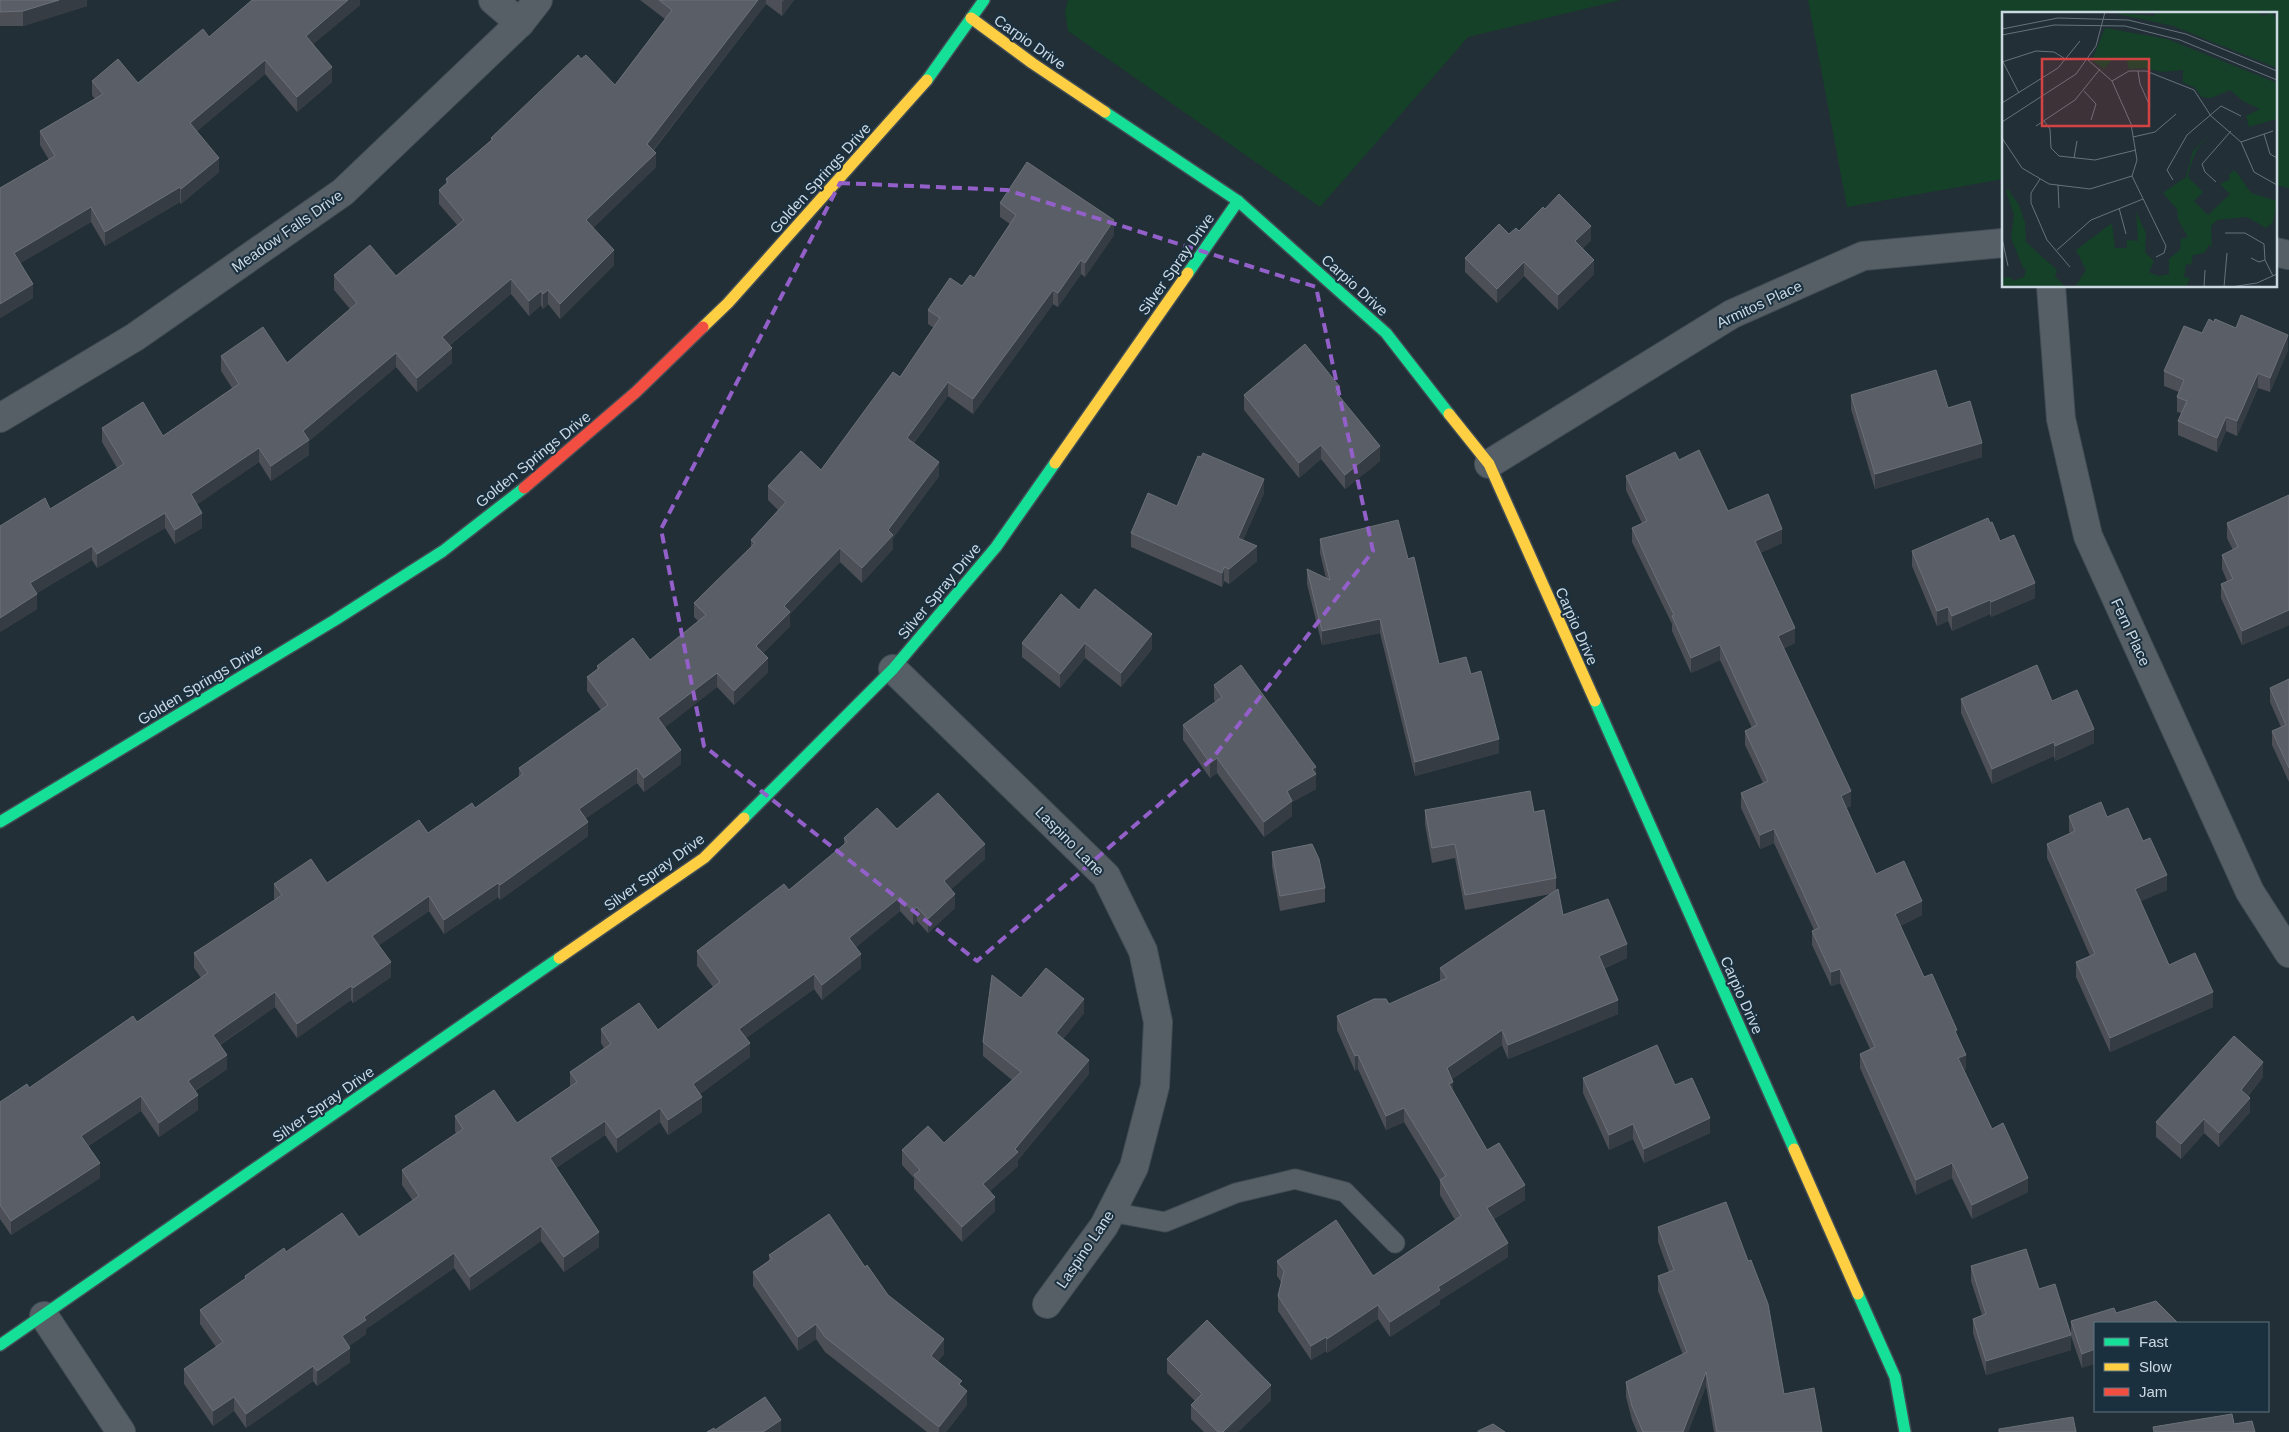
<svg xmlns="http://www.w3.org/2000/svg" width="2289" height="1432" font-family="Helvetica,sans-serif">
	<rect width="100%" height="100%" fill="#222f37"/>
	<g fill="#154128">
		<path d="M1068,0H1621L1468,37L1320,207L1068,31L1065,12Z"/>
		<path d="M1808,0H2289V188L2275,185V14H2003V179L1847,207Z"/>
	</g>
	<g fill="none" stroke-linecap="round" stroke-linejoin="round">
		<g stroke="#424d55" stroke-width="21">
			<path id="lane" d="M1111,1212L1165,1222L1236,1193L1295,1179L1345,1192L1395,1243"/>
		</g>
		<g stroke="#424d55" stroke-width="30">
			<g id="street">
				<path d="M493,0L520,23"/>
				<path d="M2275,252L2289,255"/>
				<path d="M2051,286L2061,419L2088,536L2250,892L2289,953"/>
				<path d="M0,418L135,337L343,192L520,23L538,0"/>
				<path d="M1489,464L1732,314L1863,256L2003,243"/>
				<path d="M893,669L1106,876L1143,951L1158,1022L1155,1086L1134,1167L1104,1226L1047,1304"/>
				<path d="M44,1316L121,1432"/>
			</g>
		</g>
		<g stroke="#424d55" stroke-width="14">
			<g id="fast">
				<path d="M927,80L984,0"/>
				<path d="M1105,112L1238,201L1386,333L1449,414"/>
				<path d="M1188,273L1238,201"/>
				<path d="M1595,701L1794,1149"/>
				<path d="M744,818L893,669L996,547L1055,463"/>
				<path d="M0,822L335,620L443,551L524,488"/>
				<path d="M1858,1294L1895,1377L1905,1432"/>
				<path d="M0,1345L559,958"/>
			</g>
		</g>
		<g stroke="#424d55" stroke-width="14">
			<g id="slow">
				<path d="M971,18L1032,63L1105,112"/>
				<path d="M703,327L728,303L927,80"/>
				<path d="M1449,414L1489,464L1595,701"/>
				<path d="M1055,463L1188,273"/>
				<path d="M559,958L704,858L744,818"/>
				<path d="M1794,1149L1858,1294"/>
			</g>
		</g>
		<g stroke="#424d55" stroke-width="14">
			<path id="jam" d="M524,488L636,392L703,327"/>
		</g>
		<use href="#lane" stroke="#565f66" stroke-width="19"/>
		<use href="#street" stroke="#565f66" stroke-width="28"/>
		<use href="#fast" stroke="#16e098" stroke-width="11"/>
		<use href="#slow" stroke="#ffcf43" stroke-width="11"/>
		<use href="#jam" stroke="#f24e42" stroke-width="11"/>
	</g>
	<g fill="#4d4f57">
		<path d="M0,0H87V6L23,26H0Z"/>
		<path d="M360,0V5L313,44L332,82L297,112L265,74L197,131L219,172L181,204L180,202L105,246L91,222L20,263L33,298L0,318V188L49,160L40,145V131L95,99L92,95V81L138,83L209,37Z"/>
		<path d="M640,0H794L782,16L766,4L654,150L656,167L593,228L614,265L560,319L548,304L543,309L541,305L529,316L511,294L450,345L452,363L417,392L396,367L309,441V455L271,481L259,462L197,504L202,528L175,544L165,528L97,568L92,560L37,593V609L0,632V526L50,509L117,468L102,442V428L163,436L232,388L221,371V356L287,363L350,309L334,290V275L396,276L457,225L439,204V190L446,184V179L491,140V138L581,59L615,85L665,19Z"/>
		<path d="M1000,203L1114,235L1085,277L1081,274L1058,307L1053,304L973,414L948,396L914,443L939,476L893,538V549L862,583L840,562L790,614V626L763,653L768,672L734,705L717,687L665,727L681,764L644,792L637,783L586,818L588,836L500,900L498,897L444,934L429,911L379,945L391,977L353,1003L351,1000L297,1038L275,1007L220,1045L227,1069L195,1091L198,1110L159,1137L141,1111L88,1146L100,1178L11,1235L0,1219V1102L29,1088L137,1022L201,978L194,968V953L275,900L274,898V884L327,883L428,833L475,808L519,778V768L601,710L587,691V677L597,669V666L650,660L698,621L694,617V603L751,547V540L778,510L768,500V486L821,470L900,377L934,328L928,324V310L974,278L1010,224L1000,217Z"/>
		<path d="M1519,231L1591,240L1583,248L1594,274L1558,310L1524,276L1497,303L1465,272V258L1509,234Z"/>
		<path d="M2214,322L2236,328L2288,350L2270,392L2258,388L2237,436L2226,431L2217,452L2178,435V421L2181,413L2177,412V397L2179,392L2164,386V371Z"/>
		<path d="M1244,395L1380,461L1345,489L1321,459L1299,478L1244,410Z"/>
		<path d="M1851,395L1948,408L1982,457L1875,489L1851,409Z"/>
		<path d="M1679,460L1728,511L1782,543L1760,553L1795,643L1784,648L1851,806L1846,808L1876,874L1922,915L1900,926L1924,977L1957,1037L1966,1069L1964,1070L1992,1129L2028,1192L1972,1219L1952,1178L1916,1195L1860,1068V1054L1870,1049L1840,983L1831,986L1812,945V931L1814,930L1774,843L1760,849L1741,808V793L1763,783L1745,745V731L1752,728L1720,660L1691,673L1672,631V624L1632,542V528L1642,523L1626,490V476Z"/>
		<path d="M1264,493L1243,540L1257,561L1229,584L1224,581L1222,587L1131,547V533L1177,506Z"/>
		<path d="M2289,495V625L2242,645L2221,598V584L2227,581L2222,569V555L2233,550L2227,538V523Z"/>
		<path d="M1320,539L1408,559L1439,664L1471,674L1499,753L1415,776L1380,633L1322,645L1307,584V569L1326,578L1320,553Z"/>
		<path d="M2000,541L2035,598L1991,617L1990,614L1952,631L1948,621L1937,626L1912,566V551Z"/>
		<path d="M1079,610L1152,649L1121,687L1085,658L1060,688L1022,657V643Z"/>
		<path d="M2289,679V782L2272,745V731L2281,727L2270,702V688Z"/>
		<path d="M1214,685L1316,773V789L1292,802V816L1264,837L1217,773L1210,778L1183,740V725L1215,702L1214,699Z"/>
		<path d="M1961,699L2052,701L2094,743L2055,761L2054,756L1992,784L1961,713Z"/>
		<path d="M1425,810L1534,812L1556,878V890L1563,915L1627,958L1605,968L1618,1014L1508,1059L1502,1045L1452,1079L1453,1092L1487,1150L1525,1200L1494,1219L1508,1257L1440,1300V1304L1390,1337L1378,1319L1327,1353L1326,1351L1311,1360L1278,1311V1296L1281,1282L1277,1276V1261L1373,1276L1455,1220L1440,1195V1181L1404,1122L1386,1130L1358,1069L1355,1071L1337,1030V1016L1389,1004L1440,981V968L1551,894L1465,910L1455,858L1432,863L1425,824Z"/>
		<path d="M2069,816L2107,817L2143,841L2167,890L2140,901L2169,965L2213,1007L2110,1052L2076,977V962L2090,956L2047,858V844L2070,833L2069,831Z"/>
		<path d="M897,829L985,859L951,889L955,908L928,933L917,921L913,925L900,911L856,947L861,968L822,1000L814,989L746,1038L750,1057L700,1094L702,1112L668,1135L660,1122L617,1153L605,1135L556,1168L599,1247L564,1272L541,1241L470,1291L454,1268L366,1329V1334L349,1346L350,1362L317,1386L313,1381L246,1428L234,1411L213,1426L184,1384V1369L216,1347L200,1324V1310L245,1279V1276L286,1252L359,1237L413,1201L402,1185V1170L456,1133L455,1131V1116L517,1123L570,1086V1072L604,1048L601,1043V1029L658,1030L713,987L697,966V951L789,890L844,845V838Z"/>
		<path d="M1272,852L1325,888V902L1280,911L1272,866Z"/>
		<path d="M1021,998L1084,1013L1063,1039L1089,1074L1018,1160V1166L990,1191L995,1211L962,1242L914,1189V1178L902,1165V1150L944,1143L1012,1080L983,1056V1042Z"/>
		<path d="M2263,1077L2248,1096L2250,1112L2219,1147L2204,1133L2181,1159L2156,1137V1122Z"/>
		<path d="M1583,1078L1675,1085L1710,1133L1644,1163L1633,1139L1609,1150L1583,1093Z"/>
		<path d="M1658,1227L1784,1394L1822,1432H1714L1706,1386L1688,1432H1637L1632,1420L1626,1397V1382L1683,1355L1658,1291V1276L1669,1272L1658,1242Z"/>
		<path d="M769,1255L865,1267L888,1295L944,1354L938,1361L962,1387L967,1405L946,1432H927L825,1352L816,1339L798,1351L753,1286V1272L769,1260Z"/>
		<path d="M1971,1266L2039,1289L2071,1350L1986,1375L1973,1333V1319L1982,1315L1971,1281Z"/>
		<path d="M2116,1313L2095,1323L2082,1368L2071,1336V1321Z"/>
		<path d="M1167,1359L1271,1400L1238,1432H1204L1191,1419V1405L1195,1401L1167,1373Z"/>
	</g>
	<g fill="#363c44">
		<path d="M59,0H87V6L23,26V11Z"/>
		<path d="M348,0H360V5L306,50V36Z"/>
		<path d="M758,0H766V4L647,158V144Z"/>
		<path d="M784,0H794L782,16V2Z"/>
		<path d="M265,60V74L190,137V123Z"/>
		<path d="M332,67V82L297,112V97Z"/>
		<path d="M656,153V167L586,235V220Z"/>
		<path d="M219,158V172L181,204V189Z"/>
		<path d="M180,187V202L105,246V232Z"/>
		<path d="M91,207V222L14,267V253Z"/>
		<path d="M1114,220V235L1085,277V263Z"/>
		<path d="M1591,226V240L1575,256V241Z"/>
		<path d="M614,250V265L560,319V304Z"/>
		<path d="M1081,260V274L1058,307V293Z"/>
		<path d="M1594,260V274L1558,310V295Z"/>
		<path d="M1524,262V276L1497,303V289Z"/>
		<path d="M511,279V294L442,351V337Z"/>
		<path d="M33,284V298L0,318V304Z"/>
		<path d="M548,290V304L543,309V294Z"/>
		<path d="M1053,290V304L973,414V399Z"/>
		<path d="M541,291V305L529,316V301Z"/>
		<path d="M2288,335V350L2270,392V378Z"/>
		<path d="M452,348V363L417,392V378Z"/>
		<path d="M396,353V367L309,441V455L271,481V466L303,431Z"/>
		<path d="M2258,373V388L2237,436V421Z"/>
		<path d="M948,382V396L907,452V438Z"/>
		<path d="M1340,387V401L1335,391Z"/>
		<path d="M2226,417V431L2217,452V438Z"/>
		<path d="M1982,443V457L1875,489V474Z"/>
		<path d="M1321,445V459L1299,478V463Z"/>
		<path d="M1380,446V461L1345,489V475Z"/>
		<path d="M259,448V462L191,509V494Z"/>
		<path d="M939,462V476L893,538V549L862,583V568L888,530Z"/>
		<path d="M1264,479V493L1238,552V538Z"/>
		<path d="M165,513V528L97,568V554Z"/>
		<path d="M202,513V528L175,544V530Z"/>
		<path d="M1782,529V543L1755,555V541Z"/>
		<path d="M92,546V560L30,597V583Z"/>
		<path d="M1257,546V561L1229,584V569Z"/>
		<path d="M840,548V562L790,614V626L756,660V646L784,606Z"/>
		<path d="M1224,567V581L1222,587V573Z"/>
		<path d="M2035,583V598L1991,617V602Z"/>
		<path d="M37,594V609L0,632V618Z"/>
		<path d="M1990,600V614L1952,631V616Z"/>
		<path d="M1948,607V621L1937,626V611Z"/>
		<path d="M2289,610V625L2242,645V631Z"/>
		<path d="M1380,619V633L1322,645V631Z"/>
		<path d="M1795,628V643L1778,650V636Z"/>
		<path d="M1152,634V649L1121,687V673Z"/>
		<path d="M1085,643V658L1060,688V674Z"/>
		<path d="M1720,645V660L1691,673V658Z"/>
		<path d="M768,658V672L734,705V691Z"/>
		<path d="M717,673V687L658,733V718Z"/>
		<path d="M2094,729V743L2055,761V746Z"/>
		<path d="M1499,739V753L1415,776V762Z"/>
		<path d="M2054,742V756L1992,784V769Z"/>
		<path d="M681,750V764L644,792V778Z"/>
		<path d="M1217,758V773L1210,778V763Z"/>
		<path d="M1316,767V789L1292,802V816L1264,837V822L1287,791Z"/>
		<path d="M637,768V783L579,823V809Z"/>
		<path d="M1851,791V806L1841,810V796Z"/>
		<path d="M588,822V836L500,900V885Z"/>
		<path d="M1774,829V843L1760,849V835Z"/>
		<path d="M985,844V859L944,896V881Z"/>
		<path d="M2167,875V890L2135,904V889Z"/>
		<path d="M498,883V897L444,934V920Z"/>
		<path d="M955,894V908L928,933V919Z"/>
		<path d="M429,896V911L372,950V936Z"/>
		<path d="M900,897V911L849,953V938Z"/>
		<path d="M1922,901V915L1895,928V914Z"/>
		<path d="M917,907V921L913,925V911Z"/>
		<path d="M1627,944V958L1599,970V956Z"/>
		<path d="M861,954V968L822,1000V985Z"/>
		<path d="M391,962V977L353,1003V988Z"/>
		<path d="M1840,969V983L1831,986V972Z"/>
		<path d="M814,974V989L739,1043V1029Z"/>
		<path d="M351,986V1000L297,1038V1024Z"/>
		<path d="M275,992V1007L213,1049V1035Z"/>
		<path d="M2213,992V1007L2110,1052V1038Z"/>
		<path d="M1084,999V1013L1056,1048V1033Z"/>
		<path d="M1618,1000V1014L1508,1059V1045Z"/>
		<path d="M1502,1030V1045L1447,1082V1068Z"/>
		<path d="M750,1043V1057L693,1099V1084Z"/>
		<path d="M227,1055V1069L188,1095V1081Z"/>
		<path d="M1358,1055V1069L1355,1071V1056Z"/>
		<path d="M1966,1055V1069L1958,1073V1058Z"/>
		<path d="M1089,1060V1074L1018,1160V1166L983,1198V1184L1015,1149Z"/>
		<path d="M2263,1062V1077L2241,1104V1090Z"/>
		<path d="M1453,1082V1097L1449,1084Z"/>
		<path d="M198,1095V1110L159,1137V1123Z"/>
		<path d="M141,1096V1111L81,1150V1136Z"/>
		<path d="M702,1097V1112L668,1135V1120Z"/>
		<path d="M2250,1098V1112L2219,1147V1133Z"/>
		<path d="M660,1108V1122L617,1153V1138Z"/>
		<path d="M1404,1108V1122L1386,1130V1116Z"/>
		<path d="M1710,1118V1133L1644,1163V1149Z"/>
		<path d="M2204,1119V1133L2181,1159V1144Z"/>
		<path d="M605,1121V1135L550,1172V1158Z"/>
		<path d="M1633,1124V1139L1609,1150V1135Z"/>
		<path d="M100,1163V1178L11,1235V1221Z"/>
		<path d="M1952,1163V1178L1916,1195V1180Z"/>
		<path d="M2028,1178V1192L1972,1219V1205Z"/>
		<path d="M1525,1185V1200L1487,1223V1208Z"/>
		<path d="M995,1197V1211L962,1242V1227Z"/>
		<path d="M541,1226V1241L470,1291V1277Z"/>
		<path d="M599,1232V1247L564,1272V1257Z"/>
		<path d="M1508,1243V1257L1440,1300V1304L1390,1337V1322L1438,1287Z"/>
		<path d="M454,1253V1268L366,1329V1334L342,1351V1336L364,1317Z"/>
		<path d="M1378,1305V1319L1327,1353V1339Z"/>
		<path d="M816,1324V1339L798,1351V1337Z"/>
		<path d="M2071,1335V1350L1986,1375V1361Z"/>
		<path d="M1326,1337V1351L1311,1360V1346Z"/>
		<path d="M944,1339V1354L931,1370V1356Z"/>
		<path d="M350,1348V1362L317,1386V1371Z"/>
		<path d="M2095,1349V1364L2082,1368V1354Z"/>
		<path d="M313,1366V1381L246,1428V1414Z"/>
		<path d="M1706,1372V1386L1688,1432H1683Z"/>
		<path d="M1271,1385V1400L1238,1432H1223Z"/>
		<path d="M967,1391V1405L946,1432H939V1427Z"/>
		<path d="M234,1397V1411L213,1426V1411Z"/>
		<path d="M781,1420V1432H763Z"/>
	</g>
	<g fill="#5a5e66" stroke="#6c7179">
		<path d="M0,0H59L23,11L0,12Z"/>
		<path d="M252,0H348L306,36L332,67L297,97L265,60L190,123L219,158L181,189L180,187L105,232L91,207L14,253L33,284L0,304V188L55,156L40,131L103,94L92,81L118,59L138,83L203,29L209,37Z"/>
		<path d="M659,0H758L647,144L656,153L586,220L614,250L560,304L548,290L543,294L541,291L529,301L511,279L442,337L452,348L417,378L396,353L303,431L309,440L271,466L259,448L191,494L202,513L175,530L165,513L97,554L92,546L30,583L37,594L0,618V526L45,498L50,509L124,464L102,428L143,402L163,436L239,384L221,356L263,327L287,363L357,303L334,275L370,245L396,276L464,220L439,190L448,182L446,179L493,139L491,138L578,55L581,59L586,55L615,85L672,10Z"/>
		<path d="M1027,162L1114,220L1085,263L1081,260L1058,293L1053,290L973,399L948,382L907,438L939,462L888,530L893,535L862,568L840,548L784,606L790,612L756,646L768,658L734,691L717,673L658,718L681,750L644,778L637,768L579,809L588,822L500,885L498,883L444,920L429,896L372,936L391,962L353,988L351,986L297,1024L275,992L213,1035L227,1055L188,1081L198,1095L159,1123L141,1096L81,1136L100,1163L11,1221L0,1205V1102L27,1084L29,1088L133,1016L137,1022L208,973L194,953L282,895L274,884L311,859L327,883L419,820L428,833L472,803L475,808L523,774L519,768L608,705L587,677L599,668L597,666L633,638L650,660L706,615L694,603L755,543L751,540L786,502L768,486L801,451L821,470L893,372L900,377L940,318L928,310L950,278L962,286L970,275L974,278L1016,215L1000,203Z"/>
		<path d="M1559,194L1591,226L1575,241L1594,260L1558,295L1524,262L1497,289L1465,258L1499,224L1509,234L1516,228L1519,231L1543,207L1545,209Z"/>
		<path d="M2241,315L2288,335L2270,378L2258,373L2237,421L2226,417L2217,438L2178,421L2187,401L2177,397L2184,380L2164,371L2184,326L2202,333L2209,319L2214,322L2215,319L2236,328Z"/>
		<path d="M1305,344L1340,387L1335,391L1380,446L1345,475L1321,445L1299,463L1244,395Z"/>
		<path d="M1936,370L1948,408L1970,401L1982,443L1875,474L1851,395Z"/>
		<path d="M1699,450L1728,511L1768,494L1782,529L1755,541L1795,628L1778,636L1851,791L1841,796L1876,874L1904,861L1922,901L1895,914L1924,977L1932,974L1957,1030L1955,1031L1966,1055L1958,1058L1992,1129L2003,1123L2028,1178L1972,1205L1952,1163L1916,1180L1860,1054L1875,1047L1840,969L1831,972L1812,931L1819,928L1774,829L1760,835L1741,793L1768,781L1745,731L1757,725L1720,645L1691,658L1672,616L1674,615L1632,528L1647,521L1626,476L1675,452L1679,460Z"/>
		<path d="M1203,453L1264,479L1238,538L1257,546L1229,569L1224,567L1222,573L1131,533L1148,493L1177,506L1198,456L1201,457Z"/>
		<path d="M2289,495V610L2242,631L2221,584L2233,579L2222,555L2238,547L2227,523Z"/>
		<path d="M1988,518L1990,523L1992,522L2000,541L2014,535L2035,583L1991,602L1990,600L1952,616L1948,607L1937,611L1912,551Z"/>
		<path d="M1398,520L1408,559L1414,557L1439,664L1466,657L1471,674L1481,671L1499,739L1415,762L1380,619L1322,631L1307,569L1330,580L1320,539Z"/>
		<path d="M1095,589L1152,634L1121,673L1085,643L1060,674L1022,643L1061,594L1079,610Z"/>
		<path d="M1241,665L1316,767L1312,769L1316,774L1287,791L1292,801L1264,822L1217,758L1210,763L1183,725L1222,697L1214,685Z"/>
		<path d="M2037,665L2052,701L2077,690L2094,729L2055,746L2054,742L1992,769L1961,699Z"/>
		<path d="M2289,679V768L2272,731L2286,725L2270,688Z"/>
		<path d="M1530,791L1534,812L1544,810L1556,878L1465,895L1455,844L1432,848L1425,810Z"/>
		<path d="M938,793L985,844L944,881L955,894L928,919L917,907L913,911L900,897L849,938L861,954L822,985L814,974L739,1029L750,1043L693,1084L702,1097L668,1120L660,1108L617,1138L605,1121L550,1158L599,1232L564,1257L541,1226L470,1277L454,1253L364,1317L366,1320L342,1336L350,1348L317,1371L313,1366L246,1414L234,1397L213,1411L184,1369L223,1342L200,1310L246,1278L245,1276L284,1248L286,1252L342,1213L359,1237L419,1196L402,1170L463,1129L455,1116L494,1090L517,1123L577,1082L570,1072L611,1044L601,1029L639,1003L658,1030L720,982L697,951L784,884L789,890L847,842L844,838L877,808L897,829Z"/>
		<path d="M2101,802L2107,817L2128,808L2143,841L2150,838L2167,875L2135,889L2169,965L2195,953L2213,992L2110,1038L2076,962L2095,954L2047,844L2075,831L2069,816Z"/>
		<path d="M1312,844L1319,859L1325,888L1280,896L1272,852Z"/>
		<path d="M1558,889L1563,915L1608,899L1627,944L1599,956L1618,1000L1508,1045L1502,1030L1447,1068L1453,1082L1449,1084L1487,1150L1499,1143L1525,1185L1487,1208L1508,1243L1438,1287L1440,1290L1390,1322L1378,1305L1327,1339L1326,1337L1311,1346L1278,1296L1284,1271L1277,1261L1336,1220L1373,1276L1461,1216L1440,1180L1446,1176L1404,1108L1386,1116L1358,1055L1355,1056L1337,1016L1374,999H1386L1389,1004L1447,978L1440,968Z"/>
		<path d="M1046,968L1084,999L1056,1033L1089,1060L1015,1149L1018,1152L983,1184L995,1197L962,1227L914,1175L920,1170L902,1150L928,1126L944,1143L1021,1072L983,1042L992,975L1021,998Z"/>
		<path d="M2234,1036L2263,1062L2241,1090L2250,1098L2219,1133L2204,1119L2181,1144L2156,1122Z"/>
		<path d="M1657,1045L1675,1085L1692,1078L1710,1118L1644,1149L1633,1124L1609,1135L1583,1078Z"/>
		<path d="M1726,1202L1748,1261L1751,1260L1768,1304L1784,1394L1814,1388L1822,1432H1717L1706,1372L1683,1432H1643L1632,1406L1626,1382L1687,1352L1658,1276L1674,1270L1658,1227Z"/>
		<path d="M829,1214L865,1267L867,1265L888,1295L944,1339L931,1356L962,1381L959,1384L967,1391L939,1427L825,1337L816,1324L798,1337L753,1272L772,1259L769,1255Z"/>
		<path d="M2026,1249L2039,1289L2055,1284L2071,1335L1986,1361L1973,1319L1986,1314L1971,1266Z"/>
		<path d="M2156,1301L2178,1323H2095V1349L2082,1354L2071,1321L2114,1308L2116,1313Z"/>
		<path d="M1207,1320L1271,1385L1223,1432H1218L1191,1405L1202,1394L1167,1359Z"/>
		<path d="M765,1397L781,1420L763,1432H707L714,1428L715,1430Z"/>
		<path d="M2232,1414L2234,1424L2252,1421L2255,1432H2154L2153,1427Z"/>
		<path d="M2073,1417L2076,1432H1999V1429Z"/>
		<path d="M1493,1424L1505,1432H1478V1431Z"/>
	</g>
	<path fill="none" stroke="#9360ca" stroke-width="4" stroke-dasharray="10 6" stroke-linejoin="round" d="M840,183L1007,190L1316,287L1373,551L1212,759L977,961L704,746L661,529Z"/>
	<g text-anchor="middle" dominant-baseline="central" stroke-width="4" stroke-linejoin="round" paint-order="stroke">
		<g font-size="15" fill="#ccd9e3" stroke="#1a303f">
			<text transform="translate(1030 42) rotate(35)">Carpio Drive</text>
			<text transform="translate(820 178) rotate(-48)">Golden Springs Drive</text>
			<text transform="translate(287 231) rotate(-35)">Meadow Falls Drive</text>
			<text transform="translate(1176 264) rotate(-55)">Silver Spray Drive</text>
			<text transform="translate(1355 285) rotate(42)">Carpio Drive</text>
			<text transform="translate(1759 304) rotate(-25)">Armitos Place</text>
			<text transform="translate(533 459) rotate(-39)">Golden Springs Drive</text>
			<text transform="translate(939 591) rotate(-50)">Silver Spray Drive</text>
			<text transform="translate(1577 626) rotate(66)">Carpio Drive</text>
			<text transform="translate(2131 632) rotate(65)">Fern Place</text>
			<text transform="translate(200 684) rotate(-31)">Golden Springs Drive</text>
			<text transform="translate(1070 841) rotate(45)">Laspino Lane</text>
			<text transform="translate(654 872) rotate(-36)">Silver Spray Drive</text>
			<text transform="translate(1742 995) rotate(66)">Carpio Drive</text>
			<text transform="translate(323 1104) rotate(-35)">Silver Spray Drive</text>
			<text transform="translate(1085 1249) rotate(-56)">Laspino Lane</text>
		</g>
	</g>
	<g transform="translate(2002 12)">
		<rect width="275" height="275" fill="#222f37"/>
		<path d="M107,0L152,4L154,0H254L262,4L269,0L275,8V56L171,14ZM103,16L165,27L275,71L274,107L247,115L244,104L258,97L241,89L228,78L209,86L200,85L193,76L181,70V58L159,60L144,56L127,57L124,45L109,49L102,57L90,48ZM210,120L195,137L188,155L186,165L201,180L192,189L206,203L228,182L218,172L228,167L227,162L233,158L249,181L275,189L271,210L264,216L245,205L215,208L209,214L210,237L208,232L202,241L191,243L189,253L184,252L182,265L188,266L184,275H73L84,258L74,238L110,211L113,236H125V228L136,229L134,200L144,221L143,240L152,249L147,260L156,264L167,262V247L178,238L179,227L186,225L176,208L175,197L161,181L184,165L191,139ZM6,177L17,193L23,210L24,230L55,258L53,264L63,275H0V266L9,265L11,269L22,265L24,257L21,256L9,226L12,203L4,179Z" fill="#154128"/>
		<path fill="none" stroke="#66737c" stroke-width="1" d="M0,17L56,6L126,8L184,22L275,59M0,23L52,13L123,14L178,28L275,68M86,48L110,69L129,112L135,148L130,164M0,50L34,39L52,40L65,48M1,50L17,81M136,59L138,72L148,94M110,69L127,59H144L192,78L209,104L239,130L252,160L275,173M82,79L94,92L89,108M0,91L56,56L78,29M42,109L48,117L49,136L57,144L93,148L134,138M0,110L74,62L94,34L103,0M34,114L73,88L98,57M262,122L268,142L275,146M131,125L153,120L174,102M0,126L20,156L47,172L88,177L130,164M239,130L271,119M72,146L75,129M130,164L164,234L162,241L154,245M38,167L29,181V191L45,228L68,255M171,168L165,158L185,123L219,94L239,104M214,170L203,160L200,152L229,119M56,173L57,196M117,196L124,222M223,221H243L262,232L263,248L271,264M0,226L6,254M55,238L89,208L141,187M249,246L257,250L263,248M202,275L203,258M222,275L225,241M229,275L255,271L275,262"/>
		<path fill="#d44344" fill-opacity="0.15" stroke="#d44344" stroke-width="2.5" d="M40,47H147V114H40Z"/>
		<rect width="275" height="275" fill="none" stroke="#ccd9e3" stroke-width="2.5"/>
	</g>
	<rect x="2094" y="1322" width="175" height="90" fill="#1a303f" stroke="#617481"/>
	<rect x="2104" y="1338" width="25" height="8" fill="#16e098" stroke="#617481"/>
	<text x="2139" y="1347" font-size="15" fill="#ccd9e3">Fast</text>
	<rect x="2104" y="1363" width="25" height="8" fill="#ffcf43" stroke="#617481"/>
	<text x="2139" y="1372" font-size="15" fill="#ccd9e3">Slow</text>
	<rect x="2104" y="1388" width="25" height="8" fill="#f24e42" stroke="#617481"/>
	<text x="2139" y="1397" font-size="15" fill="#ccd9e3">Jam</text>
</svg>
